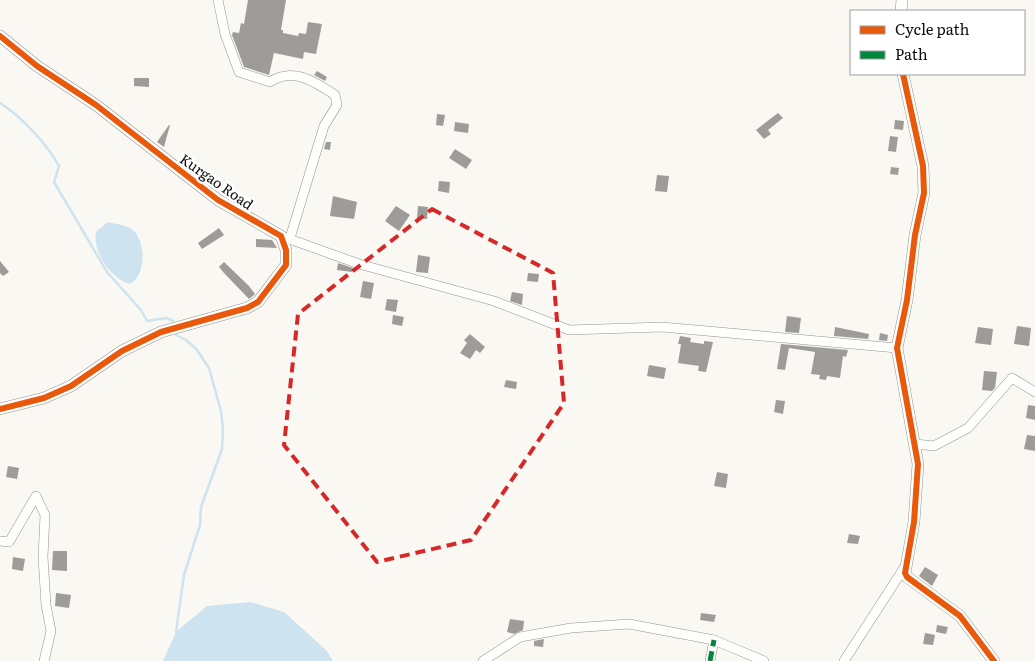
<svg xmlns="http://www.w3.org/2000/svg" width="1035" height="661" font-family="Literata,serif">
	<rect width="100%" height="100%" fill="#faf8f2"/>
	<g fill="#cde3ef">
		<path d="M108,222C118,225 126,224 134,231C146,244 146,275 130,284C111,279 92,252 96,232Z"/>
		<path d="M251,602L284,612L326,650L333,661H163L176,632L207,606Z"/>
	</g>
	<g fill="none" stroke-linecap="round" stroke-linejoin="round">
		<g stroke="#cde3ef" stroke-width="2.5">
			<path d="M0,103C21,116 47,144 59,166L54,182L107,272L141,310L147,321L166,318L173,321"/>
			<path d="M176,335L186,340L197,350L209,368L221,411L223,429L222,449L201,507L200,525L184,575L176,632"/>
		</g>
	</g>
	<g fill="#9e9c98">
		<path d="M248,0H286L281,30H283V33L298,36L299,33L306,34L308,22L322,24L316,54L304,52L303,59L274,53L269,75L244,67L232,35L233,32L239,33L241,23L244,24Z"/>
		<path d="M317,71L327,77L325,81L314,75Z"/>
		<path d="M134,78H149V87L134,86Z"/>
		<path d="M778,113L783,118L768,130L771,134L764,139L756,130Z"/>
		<path d="M437,114L445,115L443,126L436,125Z"/>
		<path d="M895,120L904,121L903,130L894,129Z"/>
		<path d="M455,122L469,124L468,133L454,131Z"/>
		<path d="M169,125H170L164,147L157,142Z"/>
		<path d="M890,136L898,137L896,152L888,151Z"/>
		<path d="M326,142H331L330,150L324,149Z"/>
		<path d="M455,149L472,160L466,169L449,158Z"/>
		<path d="M891,167L899,168L898,175L890,174Z"/>
		<path d="M657,175L669,176L667,192L655,191Z"/>
		<path d="M439,181L450,182L449,193L438,191Z"/>
		<path d="M333,196L357,202L354,219L330,216Z"/>
		<path d="M396,206L410,215L399,231L385,221Z"/>
		<path d="M418,206L428,207L427,219L417,218Z"/>
		<path d="M219,228L224,235L202,249L198,243Z"/>
		<path d="M256,239L272,240L277,248L256,247Z"/>
		<path d="M418,255L430,257L428,273L416,272Z"/>
		<path d="M0,261L9,272L3,276L0,273Z"/>
		<path d="M224,262L249,286L255,294L253,296L249,299L224,273L219,267Z"/>
		<path d="M338,263L353,268L352,272L337,270Z"/>
		<path d="M528,273L539,274L538,282L527,281Z"/>
		<path d="M363,281L374,283L371,299L360,297Z"/>
		<path d="M512,292L523,294L522,305L510,301Z"/>
		<path d="M387,299L398,300L396,312L385,310Z"/>
		<path d="M393,315L404,317L402,326L392,324Z"/>
		<path d="M787,316L801,318L799,333L785,332Z"/>
		<path d="M1017,326L1031,328L1029,346L1014,344Z"/>
		<path d="M835,327L869,334L868,339L834,336Z"/>
		<path d="M978,327L993,329L991,345L975,343Z"/>
		<path d="M880,333L888,335L887,341L879,340Z"/>
		<path d="M470,334L485,347L480,353L476,350L470,359L460,353L467,343L464,340Z"/>
		<path d="M680,336L691,338L690,342L704,344V341L713,342L706,372L698,371L699,366L678,363L681,344H678Z"/>
		<path d="M781,344L848,350L846,357L843,356L840,378L827,376L826,380L819,379L820,375L811,374L815,352L789,348L785,370L777,369Z"/>
		<path d="M649,365L666,368L664,379L647,376Z"/>
		<path d="M984,371L997,372L995,388L992,391L982,390Z"/>
		<path d="M506,380L517,382L516,389L504,387Z"/>
		<path d="M776,400L785,401L783,414L774,412Z"/>
		<path d="M1028,405L1035,406V420L1026,418Z"/>
		<path d="M1027,435L1035,436V451L1024,449Z"/>
		<path d="M8,466L19,468L17,479L6,477Z"/>
		<path d="M717,472L728,474L726,488L714,486Z"/>
		<path d="M849,534L860,536L858,544L847,543Z"/>
		<path d="M53,551H67V571L52,570Z"/>
		<path d="M13,557L25,559L23,571L12,569Z"/>
		<path d="M925,567L938,575L932,586L919,576Z"/>
		<path d="M56,593L71,595L69,608L55,606Z"/>
		<path d="M701,613L716,615L714,622L700,620Z"/>
		<path d="M510,619L524,621L523,630L514,634L507,632Z"/>
		<path d="M937,625L948,627L946,634L936,632Z"/>
		<path d="M925,633L935,635L933,645L923,644Z"/>
		<path d="M544,639L543,647L534,646V641Z"/>
	</g>
	<g fill="none" stroke-linecap="round" stroke-linejoin="round">
		<g stroke="#949390" stroke-width="10">
			<g id="minor">
				<path d="M218,0L225,34L239,72L270,82C293,67 314,81 335,95L337,105L324,126L290,238"/>
				<path d="M281,236L359,264L494,301L569,330L662,327L897,348"/>
				<path d="M915,444L934,446L968,428L1012,378L1035,392"/>
				<path d="M0,541L9,542L36,496L45,515L43,557L46,605L51,631L44,661"/>
				<path d="M483,661L520,637L571,628L629,624L714,640L764,661"/>
				<path d="M710,661L714,640"/>
				<path d="M844,661L904,568"/>
			</g>
		</g>
		<g stroke="#949390" stroke-width="12">
			<g id="tertiary">
				<path d="M901,11L902,0"/>
				<path d="M0,36L37,66L96,105L218,200L281,236L286,250V265L258,302L247,308L161,332L122,351L71,386L44,398L0,409"/>
				<path d="M903,74L923,166L924,193L915,235L907,300L897,348L918,464L914,522L905,573L907,577L960,616L994,661"/>
			</g>
		</g>
		<use href="#minor" stroke="#fefefd" stroke-width="9"/>
		<use href="#tertiary" stroke="#fefefd" stroke-width="11"/>
		<path stroke="#00873e" stroke-width="5" stroke-dasharray="10 5" stroke-linecap="butt" d="M710,661L714,640"/>
		<g stroke="#fff" stroke-width="9">
			<g id="cycleway">
				<path d="M0,36L37,66L96,105L218,200L281,236L286,250V265L258,302L247,308L161,332L122,351L71,386L44,398L0,409"/>
				<path d="M903,74L923,166L924,193L915,235L907,300L897,348L918,464L914,522L905,573L907,577L960,616L994,661"/>
			</g>
		</g>
		<use href="#cycleway" stroke="#e8590c" stroke-width="6"/>
	</g>
	<path fill="none" stroke="#d62828" stroke-width="4" stroke-dasharray="10 6" stroke-linejoin="round" d="M432,209L553,273L564,403L471,540L377,562L284,445L298,314Z"/>
	<g text-anchor="middle" dominant-baseline="central" stroke-width="5" stroke-linejoin="round" paint-order="stroke">
		<g font-size="14" fill="#0d0d0d" stroke="#fff">
			<text transform="translate(217 181) rotate(35)">Kurgao Road</text>
		</g>
	</g>
	<rect x="850" y="10" width="175" height="65" fill="#ffffff" stroke="#9e9e9e"/>
	<rect x="860" y="26" width="25" height="8" fill="#e8590c" stroke="#9e9e9e"/>
	<text x="895" y="35" font-size="15" fill="#0d0d0d">Cycle path</text>
	<rect x="860" y="51" width="25" height="8" fill="#00873e" stroke="#9e9e9e"/>
	<text x="895" y="60" font-size="15" fill="#0d0d0d">Path</text>
</svg>
